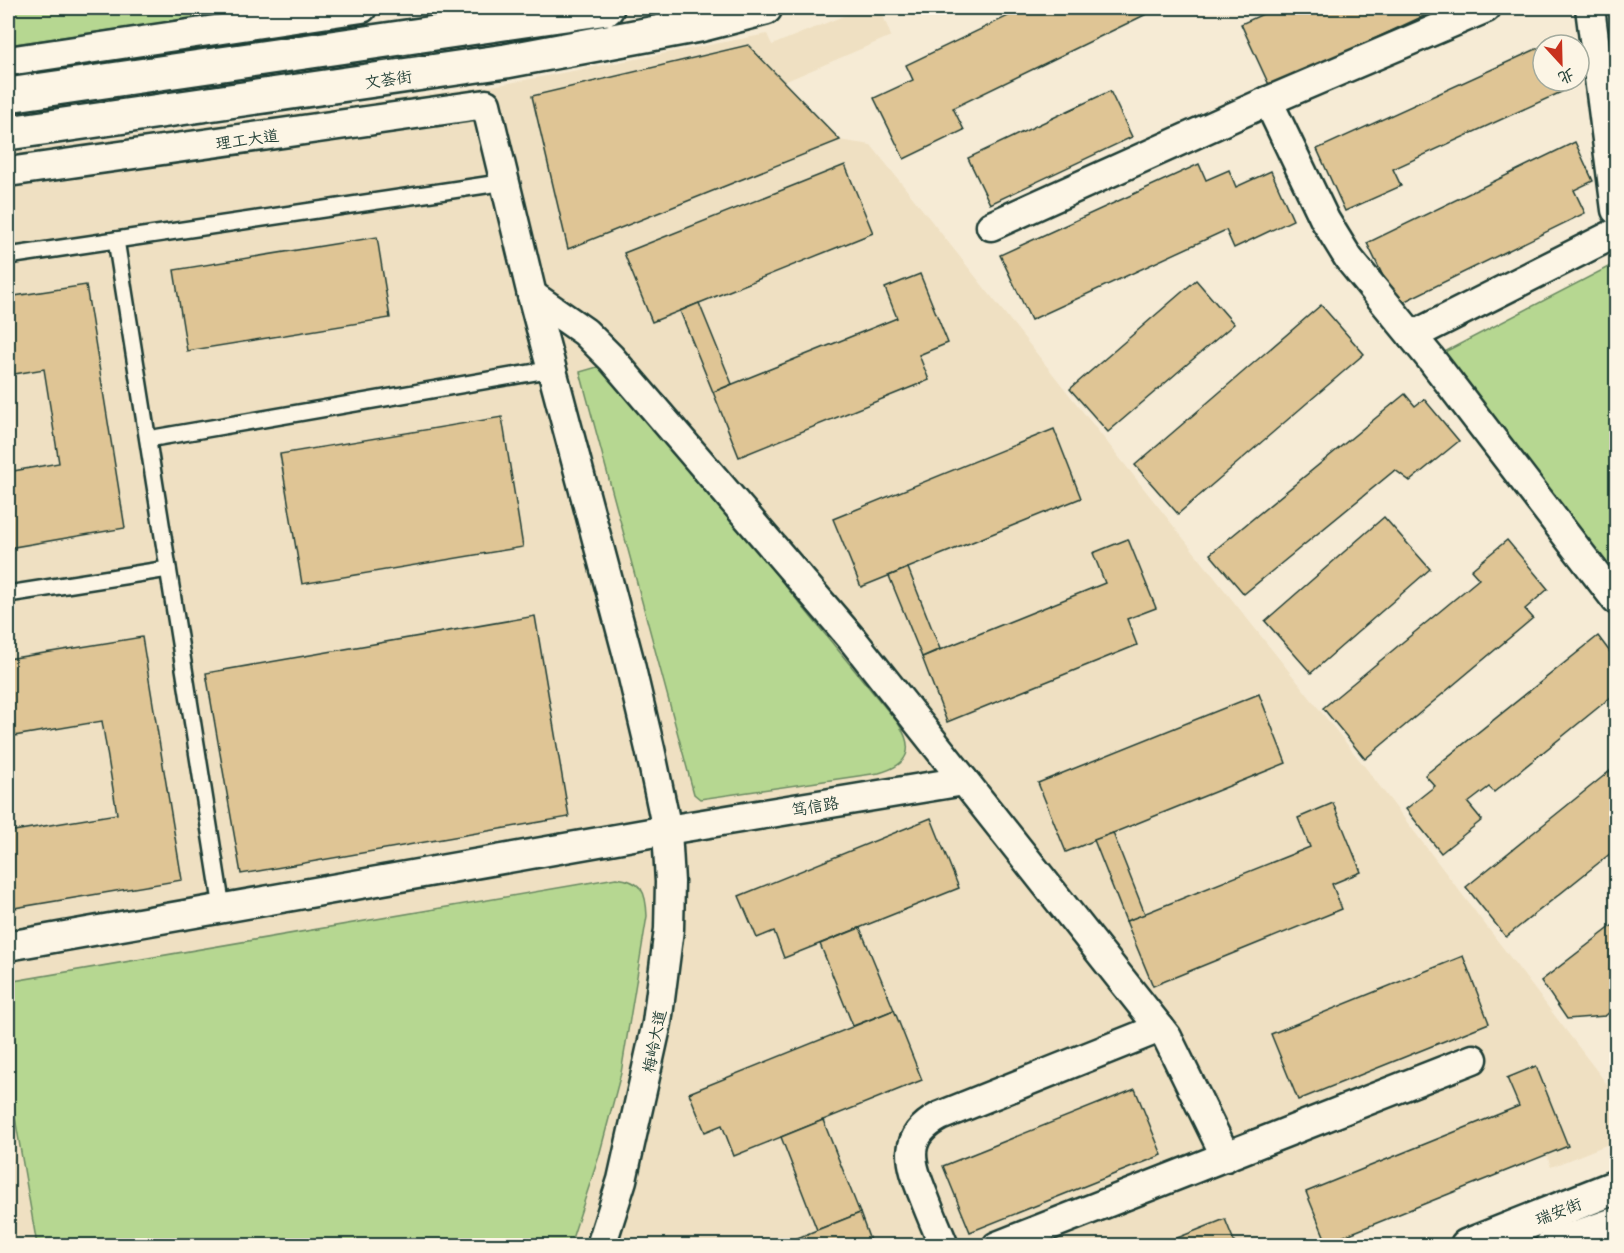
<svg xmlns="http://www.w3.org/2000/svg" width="1624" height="1253" font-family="'Playpen Sans','LXGW WenKai TC',sans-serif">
	<rect width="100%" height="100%" fill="#f6ebd5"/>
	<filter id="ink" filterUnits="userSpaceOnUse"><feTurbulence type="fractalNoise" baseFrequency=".0167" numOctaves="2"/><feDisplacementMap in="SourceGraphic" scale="12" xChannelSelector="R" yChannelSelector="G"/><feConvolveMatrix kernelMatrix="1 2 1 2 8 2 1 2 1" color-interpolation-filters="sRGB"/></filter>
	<g filter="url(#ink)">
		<path fill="#efe0c2" d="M863,8H880L891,36L784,82L839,140L871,145L1365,767L1616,1096V1141L1551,1167L1547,1155L1321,1245H8V153L504,84L767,34L772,45Z"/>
		<g fill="#b6d791" stroke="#6a8a62" stroke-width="1.5">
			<path d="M8,8H263L8,45Z"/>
			<path d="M1616,263V570L1604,582L1431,359Z"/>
			<path d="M604,365L898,723C915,749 909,765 879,773L700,799L694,794L580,372Z"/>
			<path d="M616,878C642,881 646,891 647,916L621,1073L599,1156L570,1245H37L8,1077V982Z"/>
		</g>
		<g fill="#dfc595" stroke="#1f3d34" stroke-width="1.5">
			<path d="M1025,8H1159L953,108L964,130L904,159L874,98L913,80L906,65Z"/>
			<path d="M1276,8H1441L1270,87L1241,24Z"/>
			<path d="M1616,27V101L1612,102L1602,29Z"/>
			<path d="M748,45L840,140L568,249L532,96Z"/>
			<path d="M1543,46V81H1567L1570,88L1393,169L1401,186L1345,211L1317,149Z"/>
			<path d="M1110,91L1132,137L990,204L968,158Z"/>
			<path d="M1575,142L1593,181L1574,190L1585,213L1397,305L1367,243Z"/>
			<path d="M1199,164L1206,180L1229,170L1236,187L1271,171L1293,220L1234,248L1226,230L1031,320L1000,255Z"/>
			<path d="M845,165L873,233L652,322L624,253Z"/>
			<path d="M377,237L390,318L187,351L174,270Z"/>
			<path d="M920,274L948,343L919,355L929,380L739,457L713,392L897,318L885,288Z"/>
			<path d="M1196,280L1234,324L1108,432L1070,389Z"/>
			<path d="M86,285L125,528L8,548V472L59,463L44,369L8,375V297Z"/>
			<path d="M699,303L732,384L713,392L680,311Z"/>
			<path d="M1321,305L1364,354L1178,514L1135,465Z"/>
			<path d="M1405,394L1415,406L1424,399L1459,441L1410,481L1395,470L1244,594L1210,554Z"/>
			<path d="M502,417L523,547L302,584L280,454Z"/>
			<path d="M1054,429L1081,498L861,587L833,519Z"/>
			<path d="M1384,517L1430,569L1311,673L1265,621Z"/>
			<path d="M1128,539L1156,608L1127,619L1137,645L947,722L922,657L1105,583L1093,553Z"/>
			<path d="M1507,540L1548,589L1525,609L1533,618L1365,759L1323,708L1479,579L1471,570Z"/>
			<path d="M908,568L940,649L922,657L889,576Z"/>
			<path d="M535,616L569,817L241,874L206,673Z"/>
			<path d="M1598,636L1616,660V693L1494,792L1489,787L1468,803L1482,820L1441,853L1406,809L1435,786L1425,775Z"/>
			<path d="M142,637L182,880L8,909V832L117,814L102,721L8,737V659Z"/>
			<path d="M1259,694L1286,763L1066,852L1038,783Z"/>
			<path d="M1616,766V849L1506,937L1466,887Z"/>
			<path d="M1333,803L1361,872L1332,884L1342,909L1153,986L1126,921L1310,847L1298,818Z"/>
			<path d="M931,818L959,888L784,958L774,931L757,938L739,896Z"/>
			<path d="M1113,833L1145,914L1126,921L1094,840Z"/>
			<path d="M1616,923V1007L1605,1016L1567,1019L1541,981Z"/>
			<path d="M860,928L894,1010L853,1026L820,944Z"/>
			<path d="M1463,956L1489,1023L1298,1100L1271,1034Z"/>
			<path d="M894,1010L922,1080L734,1156L722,1125L705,1132L689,1093Z"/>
			<path d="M1536,1066L1568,1146L1327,1243L1306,1192L1519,1106L1507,1078Z"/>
			<path d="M1135,1089L1162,1155L970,1232L943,1166Z"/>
			<path d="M823,1120L860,1213L817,1230L781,1137Z"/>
			<path d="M860,1213L872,1246H778L817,1230Z"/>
			<path d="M1225,1219L1236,1246H1157Z"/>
		</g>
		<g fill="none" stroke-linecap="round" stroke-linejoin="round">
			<g stroke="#1f3d34" stroke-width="20">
				<g id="service">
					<path d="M116,240L222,908"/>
					<path d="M8,256L506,182"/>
					<path d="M148,439L553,369"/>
					<path d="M8,594L168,569"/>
				</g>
			</g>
			<g stroke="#1f3d34" stroke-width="33">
				<g id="minor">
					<path d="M1590,8L1616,210"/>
					<path d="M8,61L362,8"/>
					<path d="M1268,101L1325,220L1349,259L1431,359L1616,600"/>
					<path d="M8,172L486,104L532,295L628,656L650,749L667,830L670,882L669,929L657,1023L622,1180L601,1246"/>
					<path d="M991,226L1268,101L1486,8"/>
					<path d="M532,295L585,332L611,358L852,639L1167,1037L1226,1157"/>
					<path d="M1412,336L1616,233"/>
					<path d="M8,946L667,830L964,781"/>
					<path d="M944,1246C937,1229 930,1213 924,1197C910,1162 901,1137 940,1116L1160,1028"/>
					<path d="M997,1246L1473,1059"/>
				</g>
			</g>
			<g stroke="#1f3d34" stroke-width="38">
				<g id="secondary">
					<path d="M8,95L607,8"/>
					<path d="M8,133L506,61L699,25L765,8"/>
					<path d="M1467,1246L1616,1187"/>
					<path d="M1552,1246L1616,1224"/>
				</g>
			</g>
			<use href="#service" stroke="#fcf5e5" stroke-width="15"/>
			<use href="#minor" stroke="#fcf5e5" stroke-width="28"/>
			<use href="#secondary" stroke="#fcf5e5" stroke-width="33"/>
		</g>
	</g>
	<g text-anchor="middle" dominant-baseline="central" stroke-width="4.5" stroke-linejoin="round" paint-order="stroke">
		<g font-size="16" fill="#1f3d34" stroke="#fcf5e5">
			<text transform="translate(388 78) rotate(-8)">文荟街</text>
			<text transform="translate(247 138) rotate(-8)">理工大道</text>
			<text transform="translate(815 805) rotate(-10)">笃信路</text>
			<text transform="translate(653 1041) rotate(-79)">梅岭大道</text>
			<text transform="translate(1558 1210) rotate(-21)">瑞安街</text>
		</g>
	</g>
	<rect width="1624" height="1253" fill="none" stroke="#fcf5e5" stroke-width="30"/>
	<rect x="15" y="15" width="1594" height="1223" fill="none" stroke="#1f3d34" stroke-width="2" filter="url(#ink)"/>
	<g transform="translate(1561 63) rotate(158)"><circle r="28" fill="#fcf5e5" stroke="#a4ab9e" stroke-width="1.5"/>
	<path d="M0-4.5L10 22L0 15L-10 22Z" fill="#c8321e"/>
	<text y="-9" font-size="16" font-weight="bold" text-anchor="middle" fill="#1f3d34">北</text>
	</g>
</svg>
